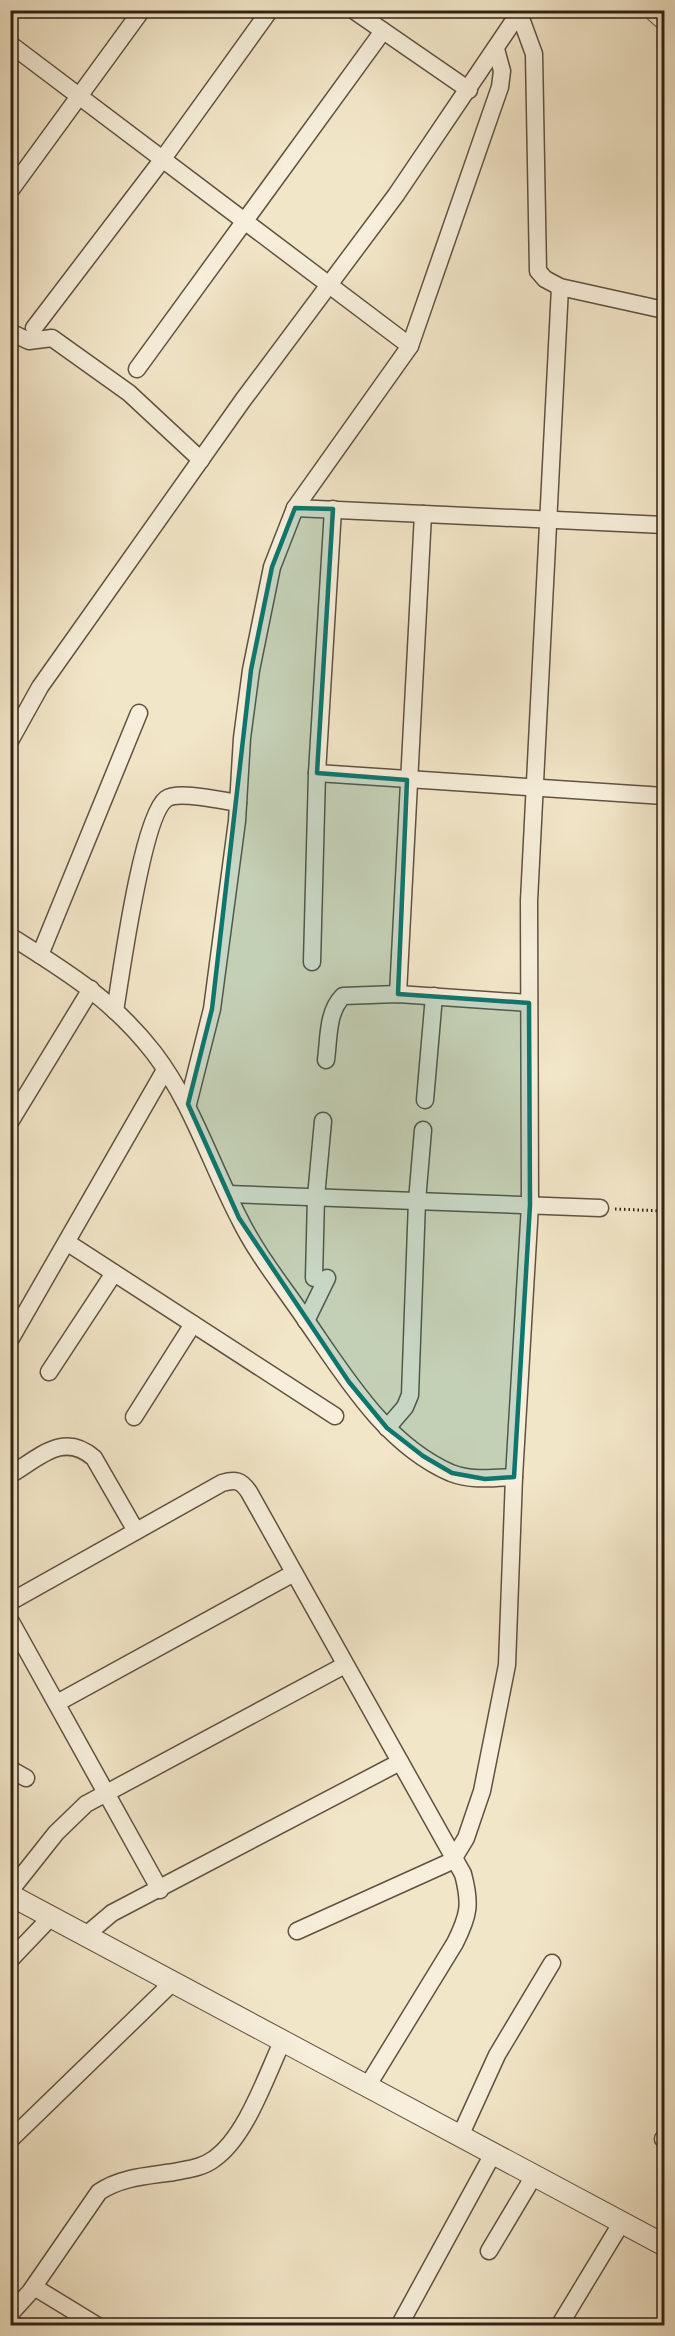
<svg xmlns="http://www.w3.org/2000/svg" width="675" height="2336" font-family="'IM FELL English',serif">
	<rect width="100%" height="100%" fill="#f2e6c8"/>
	<filter id="stains"><feTurbulence type="fractalNoise" baseFrequency=".00333" numOctaves="4"/><feColorMatrix values="0 0 0 0 .2 0 0 0 0 .09 0 0 0 0 .02 0 0 0 .5 -.17"/></filter>
	<radialGradient id="worn" r=".72"><stop offset=".6" stop-color="#630" stop-opacity="0"/><stop offset="1" stop-color="#630" stop-opacity=".3"/></radialGradient>
	<g fill="none" stroke-linecap="round" stroke-linejoin="round">
		<g stroke="#605241" stroke-width="19">
			<g id="minor">
				<path d="M353,10L469,90"/>
				<path d="M521,10L519,13L534,54L538,271L545,279L560,287L664,310"/>
				<path d="M10,13L12,10"/>
				<path d="M10,44L410,346"/>
				<path d="M10,191L142,10"/>
				<path d="M34,328L162,160L270,10"/>
				<path d="M10,332L29,341L52,338L129,393L201,460"/>
				<path d="M137,369L383,31"/>
				<path d="M295,508L664,525"/>
				<path d="M10,741L40,687L243,400L396,195L519,13"/>
				<path d="M317,773L664,796"/>
				<path d="M10,936C67,972 112,999 154,1053C192,1103 210,1162 239,1218C256,1253 281,1284 303,1316C343,1373 384,1444 451,1473C471,1481 494,1478 514,1477"/>
				<path d="M40,955L139,713"/>
				<path d="M312,962L317,773L333,509"/>
				<path d="M398,994L423,514"/>
				<path d="M115,1011C121,975 142,817 166,799C178,790 223,801 238,803"/>
				<path d="M326,1060C329,1038 327,1012 343,996L398,994L529,1003"/>
				<path d="M425,1100L434,996"/>
				<path d="M188,1104L212,1009L237,821L242,738L251,670L272,567L295,508L410,346L500,87L502,71L496,49"/>
				<path d="M10,1122L91,989"/>
				<path d="M228,1194L600,1208"/>
				<path d="M68,1243L335,1416"/>
				<path d="M314,1278L316,1197L323,1121"/>
				<path d="M306,1321L327,1278"/>
				<path d="M10,1340L165,1070"/>
				<path d="M49,1372L114,1273"/>
				<path d="M134,1417L193,1324"/>
				<path d="M387,1428L405,1407L410,1395L417,1201L423,1130"/>
				<path d="M10,1475C39,1458 63,1431 94,1458L136,1531"/>
				<path d="M10,1602L222,1483C235,1479 241,1480 249,1492L463,1874C471,1904 469,1915 455,1943L368,2085"/>
				<path d="M10,1620L160,1890"/>
				<path d="M57,1703L294,1573"/>
				<path d="M10,1769L26,1778"/>
				<path d="M10,1891L56,1833L86,1804L345,1665"/>
				<path d="M297,1931L452,1861L466,1838L482,1791L507,1665L514,1477L530,1205L529,901L560,287"/>
				<path d="M86,1935L112,1913L400,1762"/>
				<path d="M10,1960L51,1917"/>
				<path d="M461,2134L497,2055L552,1963"/>
				<path d="M663,2139L664,2138"/>
				<path d="M10,2140L173,1982"/>
				<path d="M489,2251L535,2174"/>
				<path d="M34,2287L98,2326"/>
				<path d="M10,2314L30,2292L99,2192C121,2177 148,2176 174,2172C188,2169 202,2168 214,2159C246,2137 266,2076 283,2040"/>
				<path d="M399,2326L494,2152"/>
				<path d="M559,2326L622,2222"/>
			</g>
		</g>
		<g stroke="#605241" stroke-width="23">
			<g id="tertiary">
				<path d="M654,10L664,19"/>
				<path d="M10,1895L664,2245"/>
			</g>
		</g>
		<path stroke="#302114" stroke-width="3" stroke-dasharray="1.5 3" stroke-linecap="butt" d="M615,1209L664,1211"/>
		<use href="#minor" stroke="#f7efdb" stroke-width="16"/>
		<use href="#tertiary" stroke="#f7efdb" stroke-width="21"/>
	</g>
	<path fill="#0f766e" fill-opacity="0.2" stroke="#0f766e" stroke-width="4.5" stroke-linejoin="round" d="M295,508L333,509L317,773L407,780L398,994L529,1003L530,1205L514,1477L485,1479L452,1473L423,1456L387,1428L349,1382L239,1218L188,1104L212,1009L251,670L272,567Z"/>
	<rect width="675" height="2336" fill="none" stroke="#f2e6c8" stroke-width="36"/>
	<rect x="12" y="12" width="651" height="2312" fill="none" stroke="#302114" stroke-width="3"/>
	<rect x="18" y="18" width="639" height="2300" fill="none" stroke="#302114" stroke-width="1.5"/>
	<rect width="100%" height="100%" filter="url(#stains)"/>
	<rect width="100%" height="100%" fill="url(#worn)"/>
</svg>
